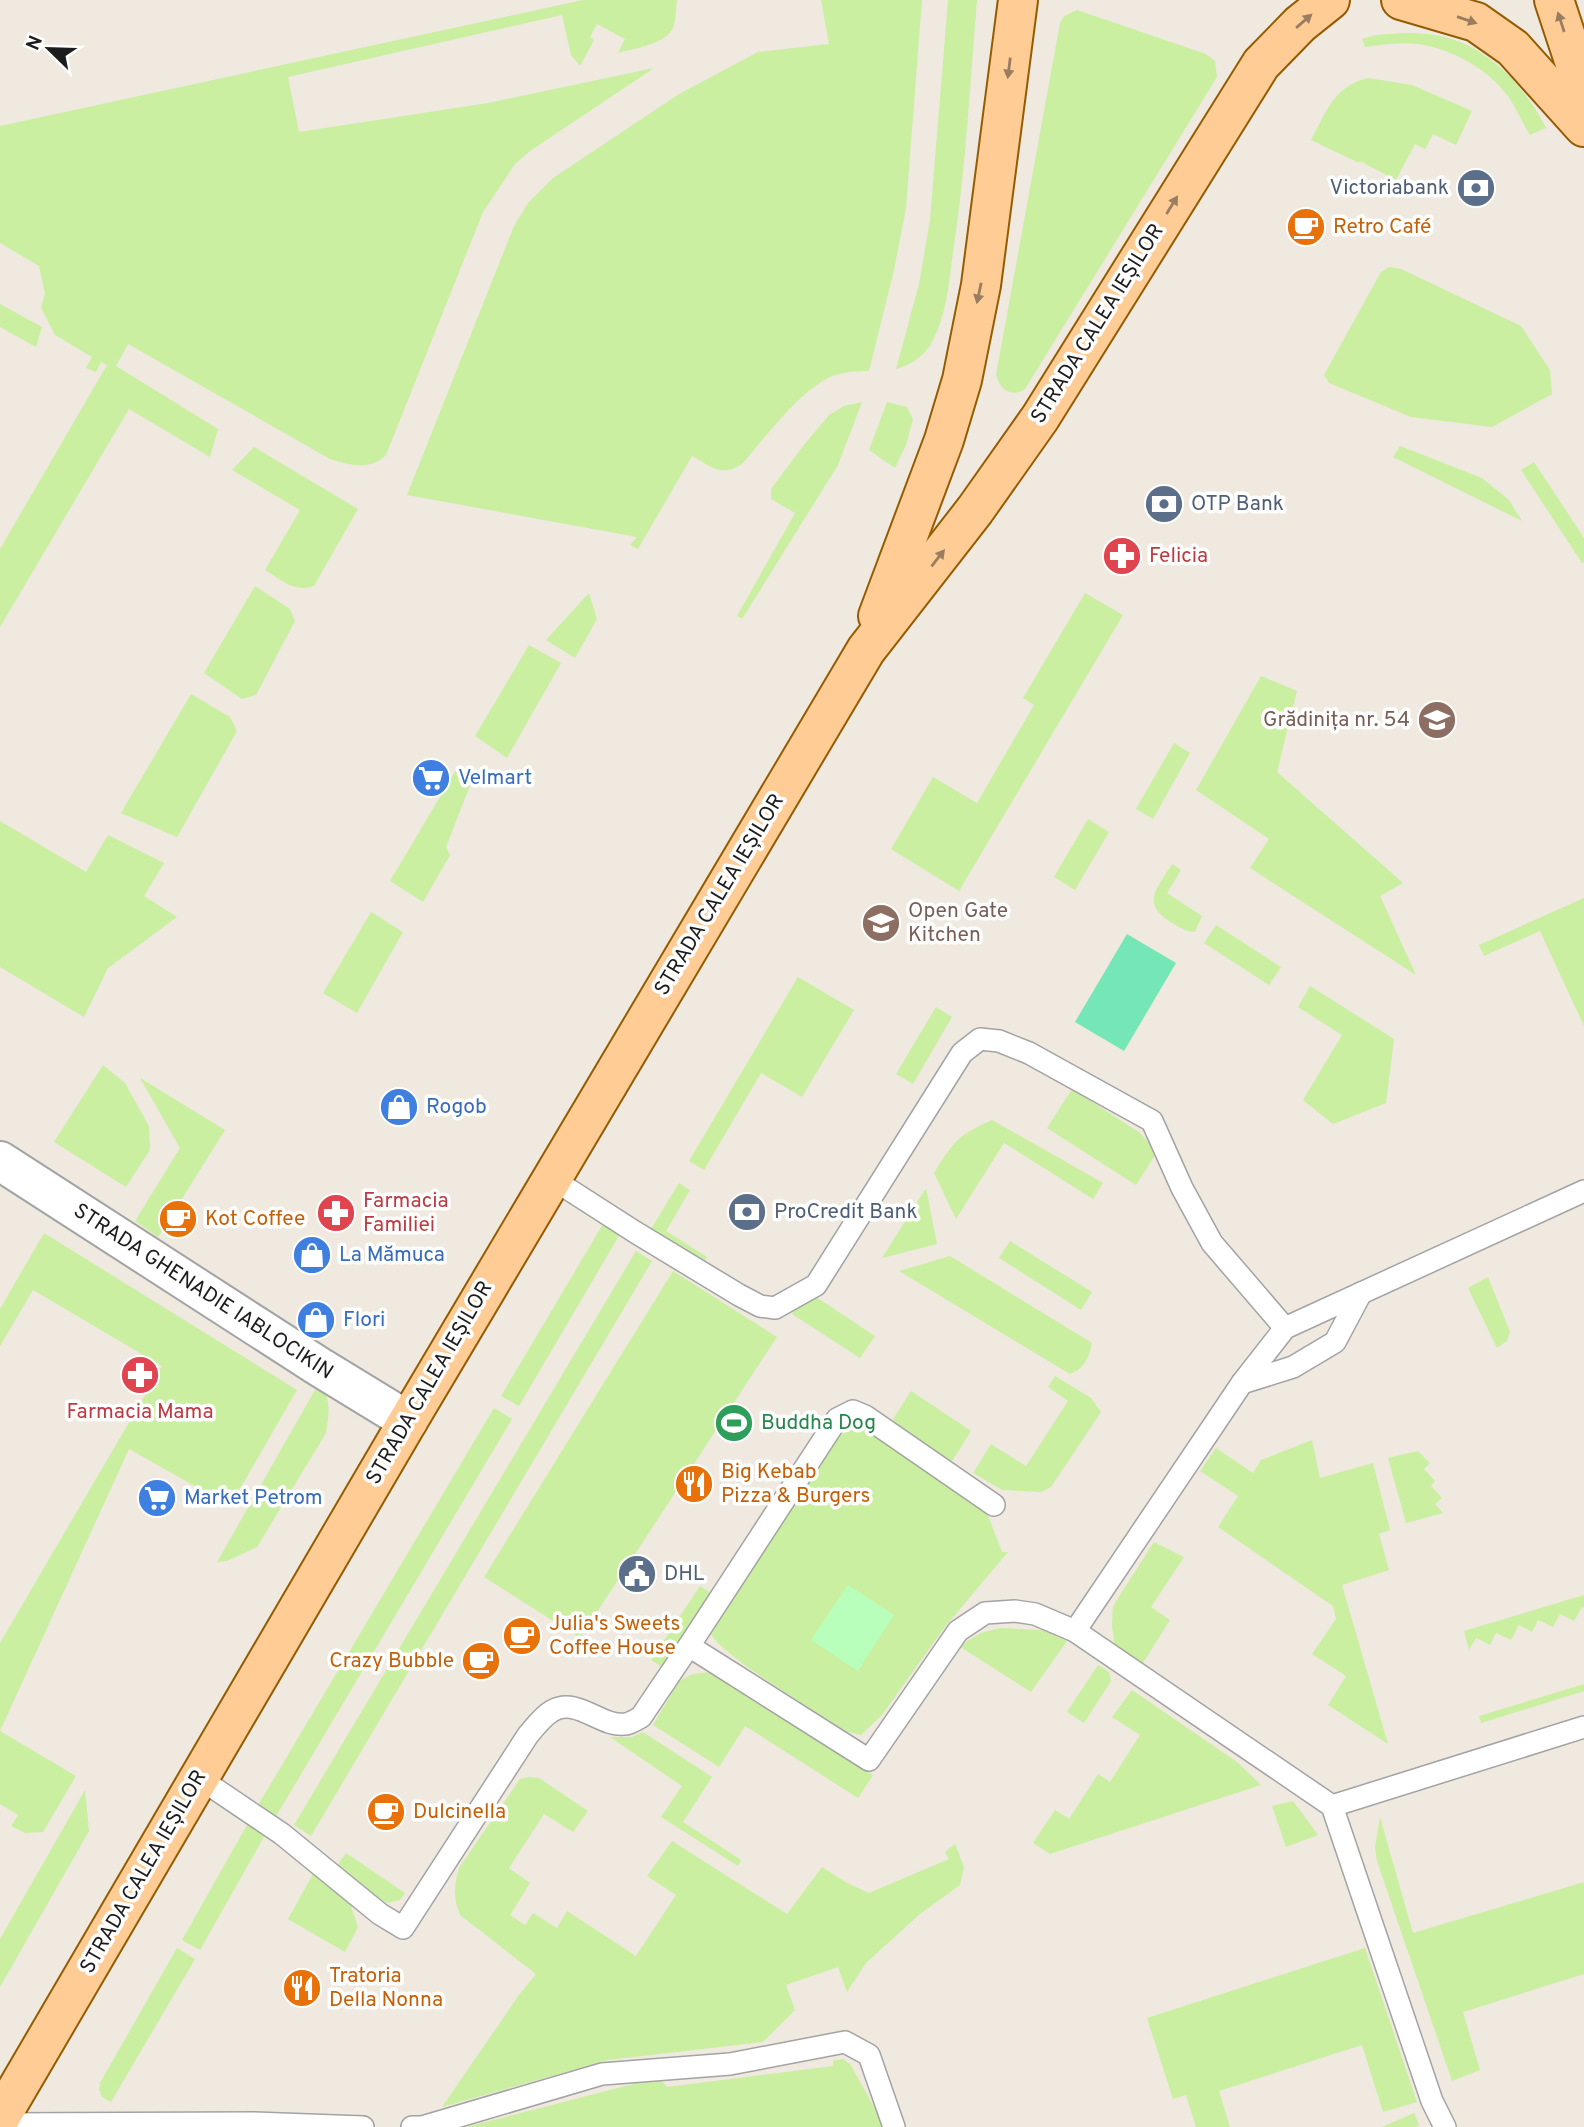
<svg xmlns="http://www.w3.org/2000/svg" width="1584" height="2127" font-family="Overpass,sans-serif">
	<rect width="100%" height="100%" fill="#efe9e0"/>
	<g fill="#caefa0">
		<path d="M583,0H677C676,8 676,20 673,28C665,45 634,48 618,53L625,39L597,24L590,37L594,40L580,66L571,55L562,15L288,77L299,132L488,103L654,68L530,151L515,164L483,212L386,455C371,471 348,465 330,459L128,344L116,366L218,429L210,457L129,409L0,627V549L107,365L101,362L96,372L86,368L92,357L55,335L41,308L45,293L39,266L0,243V126Z"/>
		<path d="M821,0H922L906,208L894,270L869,371C857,371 843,372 832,376C800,390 765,438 742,464C720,478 711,466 692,456L638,549L630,545L637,537L407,495L514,226L528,203L553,178L679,94L758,52L829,44Z"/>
		<path d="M948,0H977C970,84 966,168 953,252C949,282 947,313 933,340C926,355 911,365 896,369L919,284L930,220Z"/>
		<path d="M1077,10L1206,54L1215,61L1217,77L1025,389C1012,398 1000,390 996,375L1060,23L1064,16Z"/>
		<path d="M1401,33C1415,33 1430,33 1444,37C1489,47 1526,88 1546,128L1530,135C1521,120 1514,102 1502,89C1483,66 1448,48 1418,44C1400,42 1382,45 1365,47L1362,39L1376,35Z"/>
		<path d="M1368,78L1412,85L1472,111L1456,145L1433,134L1425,149L1415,144L1396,180L1362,162H1357L1311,140C1326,112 1334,86 1368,78Z"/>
		<path d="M1389,267L1401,269L1521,326L1550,370L1552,394L1492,427L1411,417L1329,383L1324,375L1381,272Z"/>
		<path d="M0,304L42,327L36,347L0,327Z"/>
		<path d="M862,402L838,465L742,619L737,616L795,513L771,499V489L803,446L829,415L844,406Z"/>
		<path d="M887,402L907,407L913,419L906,445L895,468L869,450Z"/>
		<path d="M1400,446L1482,478L1509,500L1522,521L1393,457Z"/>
		<path d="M254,447L358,509L314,586C294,593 282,580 265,570L300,510L232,470Z"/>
		<path d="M1534,462L1584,538V562L1582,563L1521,470Z"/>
		<path d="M255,586L290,609L295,621L256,695L242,699L204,673Z"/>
		<path d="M589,593L597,619L575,658L546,640Z"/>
		<path d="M1085,593L1123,615L959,891L891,849L933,777L977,803L1034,705L1023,698Z"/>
		<path d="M529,645L561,663L507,758L475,736Z"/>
		<path d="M1261,676L1297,691L1277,772L1403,883L1380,896L1416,975L1250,868L1269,839L1196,790Z"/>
		<path d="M191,694L230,717L237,731L177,837L121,813Z"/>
		<path d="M1174,743L1190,753L1153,819L1136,809Z"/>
		<path d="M456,770L473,778L446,847L450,855L423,902L390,881Z"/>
		<path d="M1088,819L1109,832L1075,890L1054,877Z"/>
		<path d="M0,821L86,872L108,835L164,863L144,896L177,917L108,968L84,1017L0,967Z"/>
		<path d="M1172,864L1181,870L1167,893L1202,916L1195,932C1186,932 1181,928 1174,924C1140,904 1156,890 1172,864Z"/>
		<path d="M1584,898V1026L1540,931L1484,956L1479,945Z"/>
		<path d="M371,912L403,932L357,1013L323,993Z"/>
		<path d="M1216,925L1281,967L1269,985L1204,943Z"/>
		<path d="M798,977L854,1010L802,1097L761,1073L704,1170L689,1161Z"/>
		<path d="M1310,986L1394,1039L1386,1103L1333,1124L1303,1100L1342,1035L1298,1007Z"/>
		<path d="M936,1007L952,1017L913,1084L896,1074Z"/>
		<path d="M103,1065L125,1083L149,1126L150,1150L126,1187L54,1142Z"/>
		<path d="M140,1078L225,1130L158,1237L135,1221L180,1148Z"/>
		<path d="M1072,1089L1140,1133L1157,1152L1136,1185L1047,1128Z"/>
		<path d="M992,1120L1103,1183L1093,1199L1004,1143L956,1219L934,1173C954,1141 957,1136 992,1120Z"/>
		<path d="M679,1183L690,1190L666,1231L707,1257L705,1261L651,1229Z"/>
		<path d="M926,1188L937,1244L882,1258Z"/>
		<path d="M603,1224L620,1234L519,1406L501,1396Z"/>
		<path d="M44,1233L297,1390L230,1506L129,1449L0,1731L76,1776L43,1832L25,1833L11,1826L18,1815L0,1804V1643L162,1366L33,1290L0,1346V1309Z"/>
		<path d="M1010,1241L1092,1292L1081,1310L999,1258Z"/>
		<path d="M636,1251L652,1261L311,1836L294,1825Z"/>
		<path d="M950,1256L1092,1343C1089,1358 1084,1369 1070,1374L899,1271Z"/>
		<path d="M673,1271L777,1337L580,1638L484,1577Z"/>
		<path d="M1488,1277L1510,1332L1507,1341L1497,1348L1468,1288Z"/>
		<path d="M807,1291L875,1336L860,1358L792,1314Z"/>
		<path d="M1055,1376L1091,1398L1101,1412L1051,1487L1041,1492L1002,1490L973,1473L991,1444L1026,1466L1068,1401L1048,1387Z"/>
		<path d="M319,1383C332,1399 329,1413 326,1433L257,1547L227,1561L217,1562Z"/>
		<path d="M911,1391L971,1431L951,1463L892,1421Z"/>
		<path d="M494,1408L512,1419L275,1818L257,1807Z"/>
		<path d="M865,1428L987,1513L1002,1552H1008L944,1628L882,1715L861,1735L848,1732C822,1716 721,1655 711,1634L834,1442L848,1429Z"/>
		<path d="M1312,1440L1320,1478L1373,1463L1390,1530L1379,1534L1389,1570L1342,1585L1388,1744L1328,1705L1346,1676L1312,1654L1336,1619L1333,1606L1218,1527L1238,1496L1200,1471L1216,1448L1253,1473L1261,1460Z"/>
		<path d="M1418,1451L1430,1463L1424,1469L1435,1481L1431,1486L1442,1498L1435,1504L1443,1513L1406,1523L1388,1458Z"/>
		<path d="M1154,1542L1184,1557L1151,1607L1170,1620L1141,1666L1115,1648L1112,1626L1113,1606Z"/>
		<path d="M700,1586L714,1595L665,1669L651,1660Z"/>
		<path d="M1584,1595V1608L1582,1607L1574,1621L1560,1614L1553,1627L1538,1620L1532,1632L1519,1625L1511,1640L1496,1633L1490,1645L1476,1638L1469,1650L1464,1631Z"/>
		<path d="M1000,1628L1042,1630L1067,1641L1031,1692L959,1646L981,1633Z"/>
		<path d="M1098,1665L1109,1672L1111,1681L1084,1723L1067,1712Z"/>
		<path d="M711,1672H716L873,1775L858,1798L745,1726L719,1767L653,1725L679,1681L693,1674Z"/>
		<path d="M1584,1684V1691L1481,1723L1479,1716Z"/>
		<path d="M1132,1690L1237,1762L1261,1785L1050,1854L1033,1843L1055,1810L1069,1819L1098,1774L1110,1782L1140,1735L1112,1717Z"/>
		<path d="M643,1732L712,1777L683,1822L741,1860L738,1866L661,1817L682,1786L610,1737H632Z"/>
		<path d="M528,1777L539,1778L588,1811L573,1832L544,1814L509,1868L530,1883L510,1915L525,1925L533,1913L557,1928L567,1911L636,1956L676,1895L647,1876L672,1841L787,1914L822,1867L847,1883L869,1893L949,1859L945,1852L955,1844L964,1867L960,1885L920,1914L866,1963L847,1992L838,1967L786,1985L795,2010L763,2042L608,2060L442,2107L519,1995L536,1974L460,1915C453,1898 454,1885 459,1868L520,1779Z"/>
		<path d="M85,1790L89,1831L0,1987V1939Z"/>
		<path d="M1293,1801L1318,1835L1286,1847L1272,1806Z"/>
		<path d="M1380,1817L1413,1933L1584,1882V1974L1463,2012L1480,2070L1452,2081L1377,1861L1375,1847Z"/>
		<path d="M247,1825L265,1835L200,1950L182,1940Z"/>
		<path d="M346,1853L405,1893L400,1900L387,1903L335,1869Z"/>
		<path d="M313,1874L349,1900L358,1927L345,1952L288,1919Z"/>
		<path d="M177,1948L195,1959L111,2102L102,2097L99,2090L100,2083Z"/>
		<path d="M1365,1948L1417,2102L1383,2112L1362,2045L1219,2091L1230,2127H1196L1186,2095L1173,2099L1147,2018Z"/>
		<path d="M843,2059L850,2064L877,2112L882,2127H466L637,2083L661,2080L667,2087L833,2066V2060Z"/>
		<path d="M1414,2113L1419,2125L1416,2127H1382Z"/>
	</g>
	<path fill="#b7ffba" d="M848,1585L894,1615L858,1671L811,1640Z"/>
	<path fill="#75e7b6" d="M1127,934L1176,963L1124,1051L1075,1022Z"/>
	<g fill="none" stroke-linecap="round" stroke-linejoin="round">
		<g stroke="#a3a3a3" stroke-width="24">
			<g id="lane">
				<path d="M551,1178L635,1232L739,1295L760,1306L775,1308L816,1285L962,1053L980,1039L999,1041L1029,1053L1152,1121L1182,1188L1212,1243L1285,1328"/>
				<path d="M1242,1383L1293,1367L1335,1342L1361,1293"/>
				<path d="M1075,1631L1242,1383L1285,1328L1584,1191"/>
				<path d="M689,1646L837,1419L853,1411L865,1416L994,1505"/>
				<path d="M199,1778L282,1834L380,1914L403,1928L528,1735C535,1727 543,1716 552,1711C577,1696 601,1728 626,1724C631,1723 636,1720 641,1717L689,1646L869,1760L958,1631L985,1613L1015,1611L1035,1614L1075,1631L1332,1806L1432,2101L1445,2127"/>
				<path d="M1332,1806L1584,1727"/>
				<path d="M0,2124L254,2123L363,2127"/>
				<path d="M412,2127H422L602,2074L730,2064L845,2042L869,2055L894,2127"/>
			</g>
		</g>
		<g stroke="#a3a3a3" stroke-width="42">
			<path id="street" d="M0,1161L318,1366L408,1421"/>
		</g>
		<g stroke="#945c00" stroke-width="42">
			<g id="primary">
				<path d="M1401,0L1476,22L1513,48L1584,127"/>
				<path d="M1554,0L1584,91"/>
				<path d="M878,616L944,440L962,380L981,285L1018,0"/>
				<path d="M0,2118L408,1421L866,650L975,510L1040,418L1261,64L1300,24L1330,0"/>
			</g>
		</g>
		<use href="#lane" stroke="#fff" stroke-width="21"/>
		<use href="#street" stroke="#fff" stroke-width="38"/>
		<use href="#primary" stroke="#ffcc95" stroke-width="38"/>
	</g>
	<defs><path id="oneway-solid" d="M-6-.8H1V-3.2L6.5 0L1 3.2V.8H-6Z" transform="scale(1.75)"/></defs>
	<g fill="#997d5f">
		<use href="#oneway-solid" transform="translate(1467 20) rotate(19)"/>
		<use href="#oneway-solid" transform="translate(1304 21) rotate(-41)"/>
		<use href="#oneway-solid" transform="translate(1561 22) rotate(-108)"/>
		<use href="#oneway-solid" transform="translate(1009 68) rotate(97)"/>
		<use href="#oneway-solid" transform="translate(1172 205) rotate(-58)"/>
		<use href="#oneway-solid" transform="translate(979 293) rotate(102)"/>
		<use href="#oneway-solid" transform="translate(938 558) rotate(-52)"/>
	</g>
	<defs>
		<g id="bank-disc" transform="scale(2.0125)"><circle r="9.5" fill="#5c6f8a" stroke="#fff"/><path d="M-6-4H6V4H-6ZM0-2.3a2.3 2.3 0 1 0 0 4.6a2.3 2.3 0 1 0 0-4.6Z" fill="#fff"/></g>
		<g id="cafe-disc" transform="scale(2.0125)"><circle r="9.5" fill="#e8710a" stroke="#fff"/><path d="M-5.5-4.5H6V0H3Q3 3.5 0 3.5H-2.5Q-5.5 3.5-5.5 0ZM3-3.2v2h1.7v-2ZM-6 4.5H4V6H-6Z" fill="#fff"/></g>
		<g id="pharmacy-disc" transform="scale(2.0125)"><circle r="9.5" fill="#e0444e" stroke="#fff"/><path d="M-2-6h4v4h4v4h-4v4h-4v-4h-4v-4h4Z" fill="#fff"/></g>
		<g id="school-disc" transform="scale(2.0125)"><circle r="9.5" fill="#8d6e63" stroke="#fff"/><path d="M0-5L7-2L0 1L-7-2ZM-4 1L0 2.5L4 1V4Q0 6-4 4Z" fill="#fff"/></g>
		<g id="supermarket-disc" transform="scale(2.0125)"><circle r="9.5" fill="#3f7fe0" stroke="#fff"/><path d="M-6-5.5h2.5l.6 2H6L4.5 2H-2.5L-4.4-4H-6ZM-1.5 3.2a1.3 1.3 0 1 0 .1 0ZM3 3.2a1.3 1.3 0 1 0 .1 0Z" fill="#fff"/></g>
		<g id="shop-disc" transform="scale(2.0125)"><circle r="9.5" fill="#3f7fe0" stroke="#fff"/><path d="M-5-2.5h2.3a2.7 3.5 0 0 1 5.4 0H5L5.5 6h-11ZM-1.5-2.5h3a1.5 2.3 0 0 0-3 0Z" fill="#fff"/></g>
		<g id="stadium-disc" transform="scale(2.0125)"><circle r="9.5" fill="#2e9e5b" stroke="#fff"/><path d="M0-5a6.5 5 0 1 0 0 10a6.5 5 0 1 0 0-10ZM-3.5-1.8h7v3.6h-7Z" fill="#fff"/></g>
		<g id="restaurant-disc" transform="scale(2.0125)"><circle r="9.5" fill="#e8710a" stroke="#fff"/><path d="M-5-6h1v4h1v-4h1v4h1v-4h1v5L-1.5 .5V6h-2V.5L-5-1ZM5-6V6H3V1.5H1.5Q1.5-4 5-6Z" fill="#fff"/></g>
		<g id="civic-disc" transform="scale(2.0125)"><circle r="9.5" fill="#5c6f8a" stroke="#fff"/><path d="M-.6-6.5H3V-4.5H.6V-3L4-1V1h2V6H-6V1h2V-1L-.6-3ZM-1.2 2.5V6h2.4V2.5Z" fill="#fff"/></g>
	</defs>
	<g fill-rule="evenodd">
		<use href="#bank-disc" x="1476" y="188"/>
		<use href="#cafe-disc" x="1306" y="227"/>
		<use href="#bank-disc" x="1164" y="504"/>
		<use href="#pharmacy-disc" x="1122" y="556"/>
		<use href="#school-disc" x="1437" y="720"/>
		<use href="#supermarket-disc" x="431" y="778"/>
		<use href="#school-disc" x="881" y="923"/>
		<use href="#shop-disc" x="399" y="1107"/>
		<use href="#bank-disc" x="747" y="1212"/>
		<use href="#pharmacy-disc" x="336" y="1213"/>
		<use href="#cafe-disc" x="178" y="1219"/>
		<use href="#shop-disc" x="312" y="1255"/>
		<use href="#shop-disc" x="316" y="1320"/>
		<use href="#pharmacy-disc" x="140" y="1375"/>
		<use href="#stadium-disc" x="734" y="1423"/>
		<use href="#restaurant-disc" x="694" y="1484"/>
		<use href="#supermarket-disc" x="157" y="1498"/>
		<use href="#civic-disc" x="637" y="1574"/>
		<use href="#cafe-disc" x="522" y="1636"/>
		<use href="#cafe-disc" x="481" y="1661"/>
		<use href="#cafe-disc" x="386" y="1812"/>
		<use href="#restaurant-disc" x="302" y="1988"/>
	</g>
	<g text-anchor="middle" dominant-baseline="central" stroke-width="7" stroke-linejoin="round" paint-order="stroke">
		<g font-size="21" fill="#4e5e75" stroke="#fff" text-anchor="start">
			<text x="1449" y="188" text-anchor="end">Victoriabank</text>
			<text x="1191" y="504">OTP Bank</text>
			<text x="774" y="1212">ProCredit Bank</text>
			<text x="664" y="1574">DHL</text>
		</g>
		<g font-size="21" fill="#c56008" stroke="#fff" text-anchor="start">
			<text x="1333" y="227">Retro Café</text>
			<text x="205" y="1219">Kot Coffee</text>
			<text x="721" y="1472">Big Kebab<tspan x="721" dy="24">Pizza &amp; Burgers</tspan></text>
			<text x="549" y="1624">Julia's Sweets<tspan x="549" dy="24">Coffee House</tspan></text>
			<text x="454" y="1661" text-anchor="end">Crazy Bubble</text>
			<text x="413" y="1812">Dulcinella</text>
			<text x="329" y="1976">Tratoria<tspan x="329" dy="24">Della Nonna</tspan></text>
		</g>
		<g font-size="21" fill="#1c1c1c" stroke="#fff">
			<text transform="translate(1098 324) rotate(-58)">STRADA CALEA IEȘILOR</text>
			<text transform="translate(720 895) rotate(-59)">STRADA CALEA IEȘILOR</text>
			<text transform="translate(203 1292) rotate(33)">STRADA GHENADIE IABLOCIKIN</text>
			<text transform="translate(430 1383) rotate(-60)">STRADA CALEA IEȘILOR</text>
			<text transform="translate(144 1872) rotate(-60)">STRADA CALEA IEȘILOR</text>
		</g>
		<g font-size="21" fill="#be3a42" stroke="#fff" text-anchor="start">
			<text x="1149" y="556">Felicia</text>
			<text x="363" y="1201">Farmacia<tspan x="363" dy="24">Familiei</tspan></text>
			<text x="140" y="1412" text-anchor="middle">Farmacia Mama</text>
		</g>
		<g font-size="21" fill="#785e54" stroke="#fff" text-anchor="end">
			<text x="1410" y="720">Grădinița nr. 54</text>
			<text x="908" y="911" text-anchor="start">Open Gate<tspan x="908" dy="24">Kitchen</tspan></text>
		</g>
		<g font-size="21" fill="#366cbe" stroke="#fff" text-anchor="start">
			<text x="458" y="778">Velmart</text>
			<text x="426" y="1107">Rogob</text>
			<text x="339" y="1255">La Mămuca</text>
			<text x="343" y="1320">Flori</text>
			<text x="184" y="1498">Market Petrom</text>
		</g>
		<g font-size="21" fill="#27864d" stroke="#fff" text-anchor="start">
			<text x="761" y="1423">Buddha Dog</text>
		</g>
	</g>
	<g transform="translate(49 49) rotate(293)" stroke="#ffffff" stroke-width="5" paint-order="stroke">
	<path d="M0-5L12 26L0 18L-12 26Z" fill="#1c1c1c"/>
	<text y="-10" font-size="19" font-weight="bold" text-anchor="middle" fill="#1c1c1c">N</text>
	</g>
</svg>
